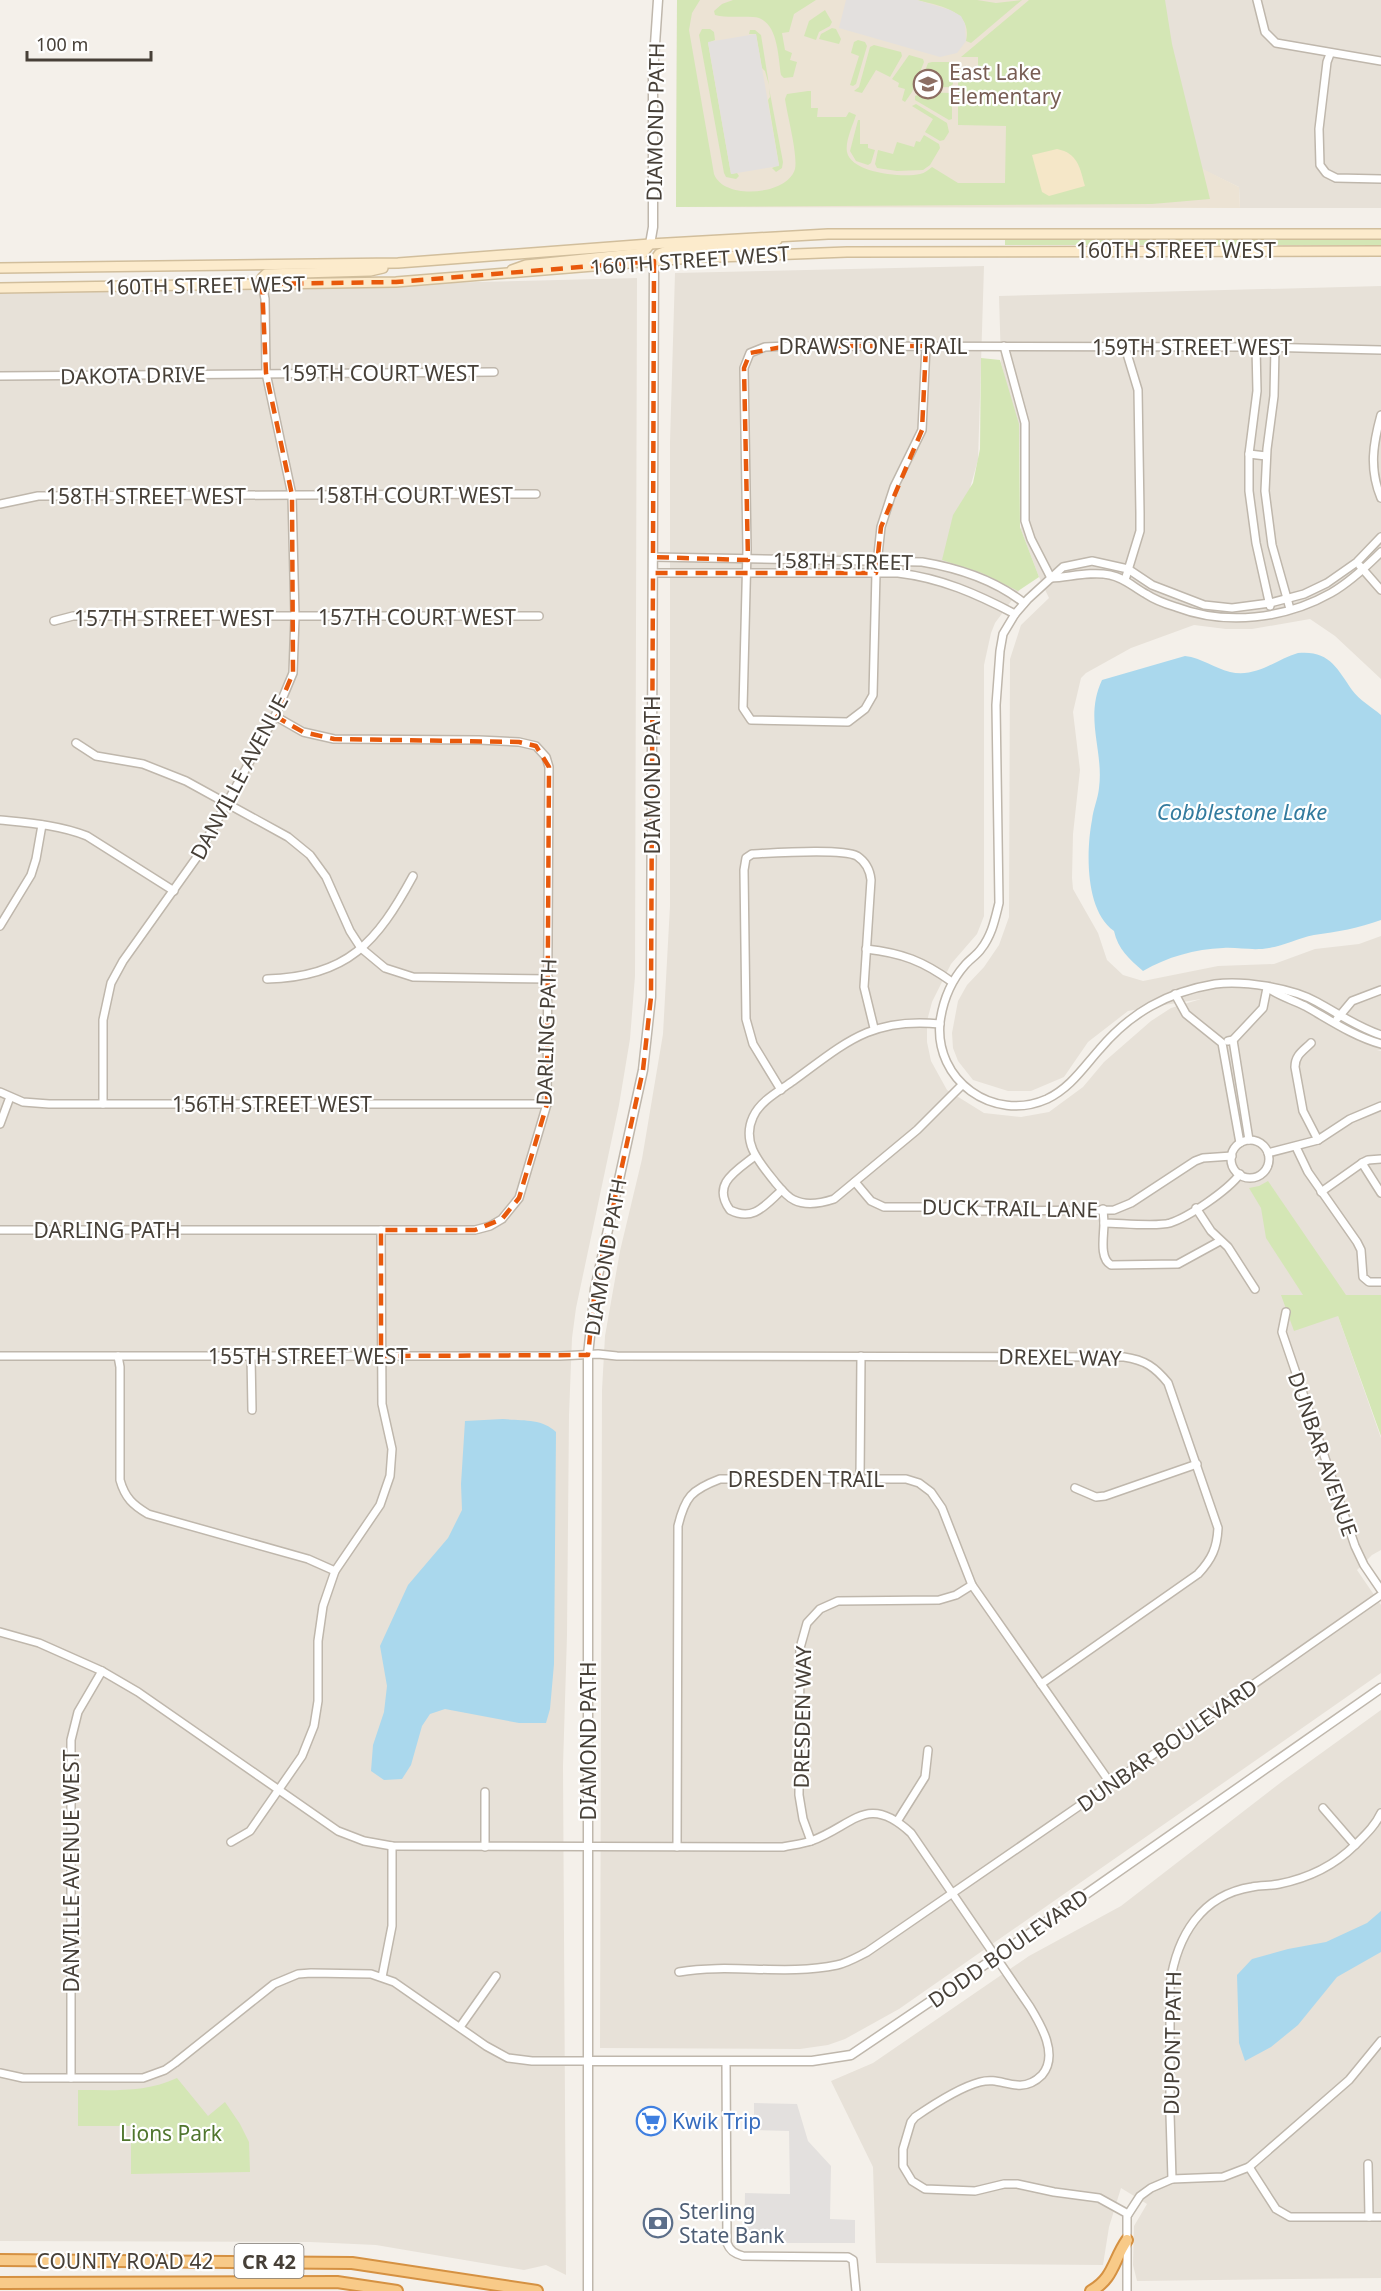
<svg xmlns="http://www.w3.org/2000/svg" width="1381" height="2291" font-family="'Noto Sans',sans-serif">
	<rect width="100%" height="100%" fill="#f4f0ea"/>
	<g fill="#e7e1d8">
		<path d="M1156,0H1381V208H1240L1239,187L1201,169Z"/>
		<path d="M984,266L978,460L970,488L1021,588L995,623L991,633L984,665V916L977,934L951,964L932,1002L927,1021V1042L931,1061L947,1090L984,1113L1021,1117L1049,1112L1083,1087L1104,1062L1151,1021L1171,1008L1201,999L1128,1011L1088,1042L1064,1077L1031,1091H1008L973,1080L958,1061L953,1048L952,1033L958,1001L967,985L984,967L999,945L1009,917L1010,659L1021,625L1049,598L1039,577L1021,530L1019,433L1001,363L999,296L1381,286V679L1335,636L1310,619L1252,629H1226L1194,625L1131,648L1086,673L1081,678L1073,712L1080,770L1073,834L1072,878L1073,889L1098,933L1107,960L1123,975L1143,981L1218,966L1274,964L1315,949L1359,944L1381,936V1050H1377L1381,1051V1295H1285L1338,1316L1381,1438V1550L1372,1555L1357,1570L1381,1605V1673L899,2009L845,2039L828,2045L800,2049L600,2048L602,1390L605,1336L620,1251L642,1159L663,1034L670,906V442L675,273Z"/>
		<path d="M637,278L635,976L630,1039L619,1105L576,1308L572,1338L569,1415L567,1635L563,1766L566,2275L546,2265L524,2270L376,2245L310,2242L0,2241V294Z"/>
		<path d="M1381,1710V2278L1137,2281L1133,2265L1134,2226L1147,2204L1121,2188L1109,2227L1103,2265L876,2263L873,2167L831,2081L873,2063L1029,1956L1121,1906L1284,1780Z"/>
	</g>
	<path fill="#ece3d4" d="M677,0H1156L1201,168L1239,187L1240,208L676,207Z"/>
	<g fill="#d4e6b5">
		<path d="M677,0H700L692,13L689,30L714,174C724,201 788,195 795,169C798,155 787,114 785,99L787,94L808,91H811V108H818L817,117H846L849,112L856,115C853,125 845,141 847,152C851,173 903,178 920,174C925,173 928,170 932,167L958,183H1005L1006,126L958,125V70L978,69V57H961L1029,0H1165L1172,44L1210,199L1152,204L676,207Z"/>
		<path d="M733,0H816L794,14L789,32L782,33L785,50L792,53L790,60L797,62L793,77L784,78L781,75C778,56 778,18 753,17C740,16 727,18 715,15L714,11L722,4Z"/>
		<path d="M917,0H977L996,3L1022,0L971,43L966,41C973,10 939,6 917,0Z"/>
		<path d="M825,10L832,22L830,26L819,32L816,40L804,36L809,21Z"/>
		<path d="M832,28L836,29L841,39L839,44L819,39L821,34Z"/>
		<path d="M702,29H710L714,32L715,40L708,43L731,174L737,173L739,176L736,179L726,177L724,173L699,35Z"/>
		<path d="M750,30H755L761,35L769,85L765,71L762,68L756,34H749Z"/>
		<path d="M858,40L865,42L867,46L856,84L853,86L850,85L859,56L851,53L854,42Z"/>
		<path d="M874,45L901,52L902,56L890,77L876,70L862,93L854,91L859,87L870,47Z"/>
		<path d="M909,55L923,59L924,62L912,92L905,102L902,100L905,89L898,87L899,83L892,79Z"/>
		<path d="M932,62H952L953,84L950,87L923,88L920,84L928,63Z"/>
		<path d="M769,88L783,162L782,168L776,172L772,168L779,165L768,100L770,97Z"/>
		<path d="M925,92L950,93L952,96V119L949,120L915,100V96Z"/>
		<path d="M916,104L947,123L949,132L944,140L940,141L925,132L933,119L912,106Z"/>
		<path d="M858,120H860V144H868V148L875,150L871,163L868,165L856,161L850,151Z"/>
		<path d="M924,135L939,144L940,148L930,165L923,170L897,171L877,168L875,164L878,150L893,154L897,142L914,147L916,141L920,142Z"/>
		<rect x="1005" y="238" width="376" height="7"/>
		<path d="M981,358L1000,360L1019,424L1020,527L1039,577L1018,591L982,573L942,560L953,515L973,483L980,449Z"/>
		<path d="M1268,1181L1346,1295H1381V1436L1338,1316L1294,1331L1281,1295H1303L1266,1238L1261,1208L1249,1188L1259,1186Z"/>
		<path d="M177,2078L208,2116L225,2102L240,2124L249,2142L250,2172L131,2174V2126H78V2090C112,2090 145,2093 177,2078Z"/>
	</g>
	<path fill="#f5e7c8" d="M1057,149C1078,153 1080,168 1085,186L1049,196L1042,192L1032,155Z"/>
	<g fill="#e3e0de">
		<path d="M846,0H917L950,10L961,16L965,24L966,41L957,53L940,57L839,28Z"/>
		<path d="M756,34L779,166L731,174L708,42Z"/>
		<path d="M754,2103L797,2104L808,2141L831,2166L830,2219L855,2220V2243H744L745,2193L790,2194L789,2131L754,2130Z"/>
	</g>
	<g fill="#aad8ed">
		<path d="M1298,653C1329,650 1337,668 1352,690C1359,700 1372,707 1381,715V920C1359,928 1337,932 1314,935C1298,938 1284,946 1269,948C1253,951 1238,947 1223,948C1195,949 1167,957 1143,971C1129,959 1118,949 1114,931C1085,911 1086,851 1092,820C1093,809 1098,799 1099,788C1104,750 1084,719 1102,680L1185,656C1202,658 1214,668 1230,672C1256,678 1275,660 1298,653Z"/>
		<path d="M503,1419C522,1421 542,1418 556,1432L554,1664L550,1709L546,1723H519L445,1709L430,1714L422,1726L411,1765L402,1779L384,1780L371,1771L373,1745L384,1712L387,1686L380,1646L408,1585L448,1538L462,1510L461,1484L465,1421Z"/>
		<path d="M1381,1911V1952L1337,1977L1298,2025L1271,2047L1245,2061L1239,2043L1237,1975L1252,1959L1288,1949L1326,1942L1367,1923Z"/>
	</g>
	<g fill="none" stroke-linecap="round" stroke-linejoin="round">
		<g stroke="#bfb7ac" stroke-width="10">
			<g id="minor">
				<path d="M1257,0L1265,32L1276,43L1381,61"/>
				<path d="M1330,54L1327,62L1319,129L1320,165L1326,173L1336,178L1381,179"/>
				<path d="M926,346L922,430L894,487L881,527L876,573L873,695L865,709L848,722L751,720L743,708L747,550L744,368L750,353L765,347L787,346L1256,347L1381,350"/>
				<path d="M1004,346L1025,423V521L1031,539L1051,578"/>
				<path d="M1256,347L1257,391L1249,454V491L1256,543L1270,606"/>
				<path d="M1275,347L1274,396L1267,449L1265,491L1272,545L1290,609"/>
				<path d="M0,376L494,372"/>
				<path d="M1381,415C1373,444 1369,469 1381,498"/>
				<path d="M1249,454L1266,456"/>
				<path d="M0,504L38,496L536,494"/>
				<path d="M1381,537L1357,562L1327,583L1304,594L1270,603L1232,608L1204,605L1152,585L1128,569L1092,561L1063,567L1028,599L1015,614L1003,634L1000,651L996,705L999,903C995,919 992,935 981,949C977,955 970,959 965,965C950,982 943,1000 940,1022C934,1080 993,1123 1047,1099C1070,1088 1083,1068 1099,1050C1130,1013 1167,992 1215,984C1243,980 1292,988 1317,1002C1339,1014 1357,1027 1381,1035"/>
				<path d="M653,557L922,562C958,568 995,580 1024,603"/>
				<path d="M1360,566L1381,590"/>
				<path d="M653,573H898C941,578 977,594 1015,614"/>
				<path d="M1051,578C1070,577 1091,571 1110,575C1125,578 1133,587 1146,594C1155,600 1166,604 1176,607C1226,626 1285,619 1331,593C1350,582 1366,567 1381,552"/>
				<path d="M1125,580L1140,531V513L1138,390L1125,347"/>
				<path d="M54,621L73,616H539"/>
				<path d="M76,743L96,756L143,764L186,781L288,837L310,855L326,877L350,931L361,948L385,968L413,977L549,979"/>
				<path d="M0,820C30,823 59,825 87,836L174,891"/>
				<path d="M0,926L31,875L36,859L42,825"/>
				<path d="M866,949C902,953 923,961 952,982"/>
				<path d="M267,979C348,977 377,942 413,876"/>
				<path d="M1271,990C1282,997 1293,1000 1305,1006C1330,1020 1353,1036 1381,1044"/>
				<path d="M1175,994L1186,1014L1222,1043L1240,1143"/>
				<path d="M1337,1019L1352,1001L1381,990"/>
				<path d="M940,1024C871,1017 845,1043 793,1081C779,1091 760,1101 753,1117C741,1143 760,1163 775,1182C780,1188 787,1197 794,1200C806,1206 822,1203 834,1199L917,1130L962,1085"/>
				<path d="M1233,1040L1249,1140"/>
				<path d="M1228,1041L1233,1040L1263,1008L1267,988"/>
				<path d="M1311,1043C1303,1051 1295,1055 1295,1067L1303,1111L1318,1140"/>
				<path d="M781,1090L753,1044L746,1019L744,870L746,858L752,854C773,853 842,848 857,856C866,862 870,870 871,880L864,987L874,1028"/>
				<path d="M0,1092L23,1102L49,1104H547"/>
				<path d="M103,1104V1020L111,983L123,961L197,857L275,716L293,673L295,617L292,495L266,373L265,299L262,284"/>
				<path d="M0,1124L10,1097"/>
				<circle cx="1250" cy="1159" r="19"/>
				<path d="M1296,1147L1308,1172L1357,1242L1361,1250L1363,1277L1369,1282H1381"/>
				<path d="M1268,1153L1318,1140L1350,1119L1381,1106"/>
				<path d="M755,1156C736,1171 711,1184 730,1210C754,1222 765,1205 782,1190"/>
				<path d="M1362,1163L1381,1193"/>
				<path d="M855,1182L871,1201L884,1207H955L982,1211L1114,1210L1131,1203L1195,1161L1203,1158L1232,1156"/>
				<path d="M1321,1192L1362,1163L1368,1160L1381,1159"/>
				<path d="M1196,1208L1211,1231L1228,1247L1255,1289"/>
				<path d="M1103,1209L1104,1223C1120,1223 1156,1227 1170,1223C1189,1217 1228,1190 1240,1174"/>
				<path d="M1104,1223C1104,1236 1099,1258 1111,1265L1178,1264L1220,1241"/>
				<path d="M0,1230H475L490,1226L502,1219L519,1198L547,1104L549,767L546,757L536,746L519,742L479,740L334,739L303,732L275,716"/>
				<path d="M1286,1312L1282,1332L1355,1546L1364,1565L1381,1590"/>
				<path d="M0,1356H560L598,1354L617,1356L1124,1357C1145,1360 1155,1367 1168,1383L1218,1528C1217,1548 1212,1559 1198,1574L1041,1684"/>
				<path d="M118,1356L120,1367V1480C125,1498 133,1505 148,1514L308,1559L335,1571"/>
				<path d="M251,1356L252,1410"/>
				<path d="M860,1478L861,1356"/>
				<path d="M1075,1488L1096,1497L1105,1496L1197,1464"/>
				<path d="M0,1632L39,1643L102,1671L138,1692L338,1831L364,1841L392,1846L783,1847C792,1845 802,1844 811,1841C853,1826 867,1792 911,1833L1030,2007C1041,2025 1059,2055 1042,2075C1035,2082 1026,2086 1017,2085C1004,2084 994,2078 980,2082C961,2087 931,2106 915,2117L911,2122L903,2149V2166L912,2181L925,2189L975,2191L1004,2184H1017L1054,2192L1099,2198L1128,2214"/>
				<path d="M485,1792V1847"/>
				<path d="M1323,1808L1355,1845"/>
				<path d="M898,1820L925,1777L928,1750"/>
				<path d="M811,1841L803,1819L799,1795L800,1648L807,1623L820,1609L838,1601L939,1600L956,1595L972,1585"/>
				<path d="M231,1842L250,1831L302,1756L314,1726L318,1701V1641L323,1606L335,1571L380,1505L390,1476L392,1449L382,1404L381,1230"/>
				<path d="M677,1847L678,1526C685,1497 691,1490 720,1479H906L919,1483L931,1492L942,1508L972,1585L1111,1784"/>
				<path d="M679,1972C731,1963 785,1976 837,1965C847,1963 857,1957 867,1952L1111,1784L1381,1595"/>
				<path d="M382,1977L392,1926V1846"/>
				<path d="M460,2027L496,1976"/>
				<path d="M726,2062L727,2243C730,2251 735,2254 743,2256L848,2257L853,2260L856,2291"/>
				<path d="M0,2073L23,2078H143L165,2070L175,2063L274,1984L298,1974L311,1973L371,1974L394,1982L486,2046L508,2058L532,2061H588"/>
				<path d="M71,2078V1740L78,1712L102,1671"/>
				<path d="M1368,2164L1369,2217"/>
				<path d="M1249,2167L1276,2209L1290,2217H1381"/>
				<path d="M1172,2179L1170,2114V1984C1177,1936 1201,1895 1252,1887C1261,1885 1270,1886 1279,1884C1309,1878 1334,1866 1355,1845C1365,1835 1375,1826 1381,1813"/>
				<path d="M1127,2291V2216L1140,2196L1151,2188L1172,2179L1223,2177L1249,2167L1349,2080L1381,2041"/>
			</g>
		</g>
		<g stroke="#bfb7ac" stroke-width="11">
			<g id="tertiary">
				<path d="M650,244L653,227V74L658,0"/>
				<path d="M588,2061H812L851,2055L996,1957L1381,1688"/>
				<path d="M588,2291V1355L595,1289L643,1070L651,997L654,261"/>
			</g>
		</g>
		<g stroke="#d1be9c" stroke-width="12">
			<g id="secondary">
				<path d="M654,261L659,254L667,251L763,245L777,240"/>
				<path d="M0,268L398,263L650,244L828,234H1381"/>
				<path d="M512,270L526,265L643,253L650,244"/>
				<path d="M262,284V278L266,274L370,271L383,268"/>
				<path d="M0,288L396,282L691,258L847,252L1381,251"/>
			</g>
		</g>
		<g stroke="#d59142" stroke-width="14">
			<g id="trunk">
				<path d="M0,2260L352,2263L537,2291"/>
				<path d="M0,2283L337,2282L397,2291"/>
				<path d="M1091,2291C1114,2278 1113,2260 1127,2240"/>
			</g>
		</g>
		<use href="#minor" stroke="#fff" stroke-width="7"/>
		<use href="#tertiary" stroke="#fff" stroke-width="8"/>
		<use href="#secondary" stroke="#fcebcc" stroke-width="9"/>
		<use href="#trunk" stroke="#f8ca88" stroke-width="10"/>
	</g>
	<path fill="none" stroke="#e8590c" stroke-width="4.5" stroke-dasharray="12 8" stroke-linejoin="round" d="M654,261L653,557L748,560L744,368L750,353L787,346H926L922,430L881,527L876,573H653L651,997L643,1070L595,1289L588,1355L381,1356V1230H475L502,1219L519,1198L547,1104L549,767L536,746L519,742L334,739L303,732L275,716L293,673L292,495L266,373L262,284L396,282Z"/>
	<defs>
		<g id="school-ring" transform="scale(1.5)"><circle r="9.5" fill="#fff" stroke="#8d6e63" stroke-width="1.5"/><path d="M0-5L7-2L0 1L-7-2ZM-4 1L0 2.5L4 1V4Q0 6-4 4Z" fill="#8d6e63"/></g>
		<g id="supermarket-ring" transform="scale(1.5)"><circle r="9.5" fill="#fff" stroke="#3f7fe0" stroke-width="1.5"/><path d="M-6-5.5h2.5l.6 2H6L4.5 2H-2.5L-4.4-4H-6ZM-1.5 3.2a1.3 1.3 0 1 0 .1 0ZM3 3.2a1.3 1.3 0 1 0 .1 0Z" fill="#3f7fe0"/></g>
		<g id="bank-ring" transform="scale(1.5)"><circle r="9.5" fill="#fff" stroke="#5c6f8a" stroke-width="1.5"/><path d="M-6-4H6V4H-6ZM0-2.3a2.3 2.3 0 1 0 0 4.6a2.3 2.3 0 1 0 0-4.6Z" fill="#5c6f8a"/></g>
	</defs>
	<g fill-rule="evenodd">
		<use href="#school-ring" x="928" y="84"/>
		<use href="#supermarket-ring" x="651" y="2121"/>
		<use href="#bank-ring" x="658" y="2223"/>
	</g>
	<g text-anchor="middle" dominant-baseline="central" stroke-width="4.5" stroke-linejoin="round" paint-order="stroke">
		<rect fill="#fff" stroke="#7e7974" stroke-width="1.5" x="234.5" y="2244" width="69" height="34" rx="4.5"/>
		<g font-size="20" font-weight="bold" fill="#474038">
			<text x="269" y="2261">CR 42</text>
		</g>
		<g font-size="21" fill="#785e54" stroke="#fff" text-anchor="start">
			<text x="949" y="72">East Lake<tspan x="949" dy="24">Elementary</tspan></text>
		</g>
		<g font-size="21" fill="#474038" stroke="#fff">
			<text transform="translate(655 122) rotate(-89)">DIAMOND PATH</text>
			<text x="1176" y="250">160TH STREET WEST</text>
			<text transform="translate(690 260) rotate(-4)">160TH STREET WEST</text>
			<text transform="translate(205 285) rotate(-1)">160TH STREET WEST</text>
			<text x="873" y="346">DRAWSTONE TRAIL</text>
			<text x="1192" y="347">159TH STREET WEST</text>
			<text x="380" y="373">159TH COURT WEST</text>
			<text transform="translate(133 375) rotate(-1)">DAKOTA DRIVE</text>
			<text x="414" y="495">158TH COURT WEST</text>
			<text x="146" y="496">158TH STREET WEST</text>
			<text transform="translate(843 561) rotate(1)">158TH STREET</text>
			<text x="417" y="617">157TH COURT WEST</text>
			<text x="174" y="618">157TH STREET WEST</text>
			<text transform="translate(652 775) rotate(-90)">DIAMOND PATH</text>
			<text transform="translate(239 777) rotate(-62)">DANVILLE AVENUE</text>
			<text transform="translate(546 1032) rotate(-88)">DARLING PATH</text>
			<text x="272" y="1104">156TH STREET WEST</text>
			<text transform="translate(1010 1208) rotate(1)">DUCK TRAIL LANE</text>
			<text x="107" y="1230">DARLING PATH</text>
			<text transform="translate(605 1257) rotate(-80)">DIAMOND PATH</text>
			<text x="308" y="1356">155TH STREET WEST</text>
			<text transform="translate(1060 1357) rotate(1)">DREXEL WAY</text>
			<text transform="translate(1323 1454) rotate(71)">DUNBAR AVENUE</text>
			<text x="806" y="1479">DRESDEN TRAIL</text>
			<text transform="translate(802 1717) rotate(-89)">DRESDEN WAY</text>
			<text transform="translate(588 1741) rotate(-90)">DIAMOND PATH</text>
			<text transform="translate(1167 1745) rotate(-35)">DUNBAR BOULEVARD</text>
			<text transform="translate(71 1871) rotate(-90)">DANVILLE AVENUE WEST</text>
			<text transform="translate(1008 1948) rotate(-35)">DODD BOULEVARD</text>
			<text transform="translate(1172 2043) rotate(-89)">DUPONT PATH</text>
			<text x="125" y="2261">COUNTY ROAD 42</text>
		</g>
		<g font-size="21" fill="#366cbe" stroke="#fff" text-anchor="start">
			<text x="672" y="2121">Kwik Trip</text>
		</g>
		<g font-size="21" fill="#50762e" stroke="#fff">
			<text x="171" y="2133">Lions Park</text>
		</g>
		<g font-size="21" fill="#4e5e75" stroke="#fff" text-anchor="start">
			<text x="679" y="2211">Sterling<tspan x="679" dy="24">State Bank</tspan></text>
		</g>
		<g font-size="22" font-style="italic" fill="#337b9e" stroke="#fff">
			<text x="1242" y="811">Cobblestone Lake</text>
		</g>
	</g>
	<path d="M27 51v9h124v-9" fill="none" stroke="#474038" stroke-width="3"/>
	<text x="36" y="51" font-size="18" fill="#474038" stroke="#ffffff" stroke-width="4.5" paint-order="stroke">100 m</text>
</svg>
